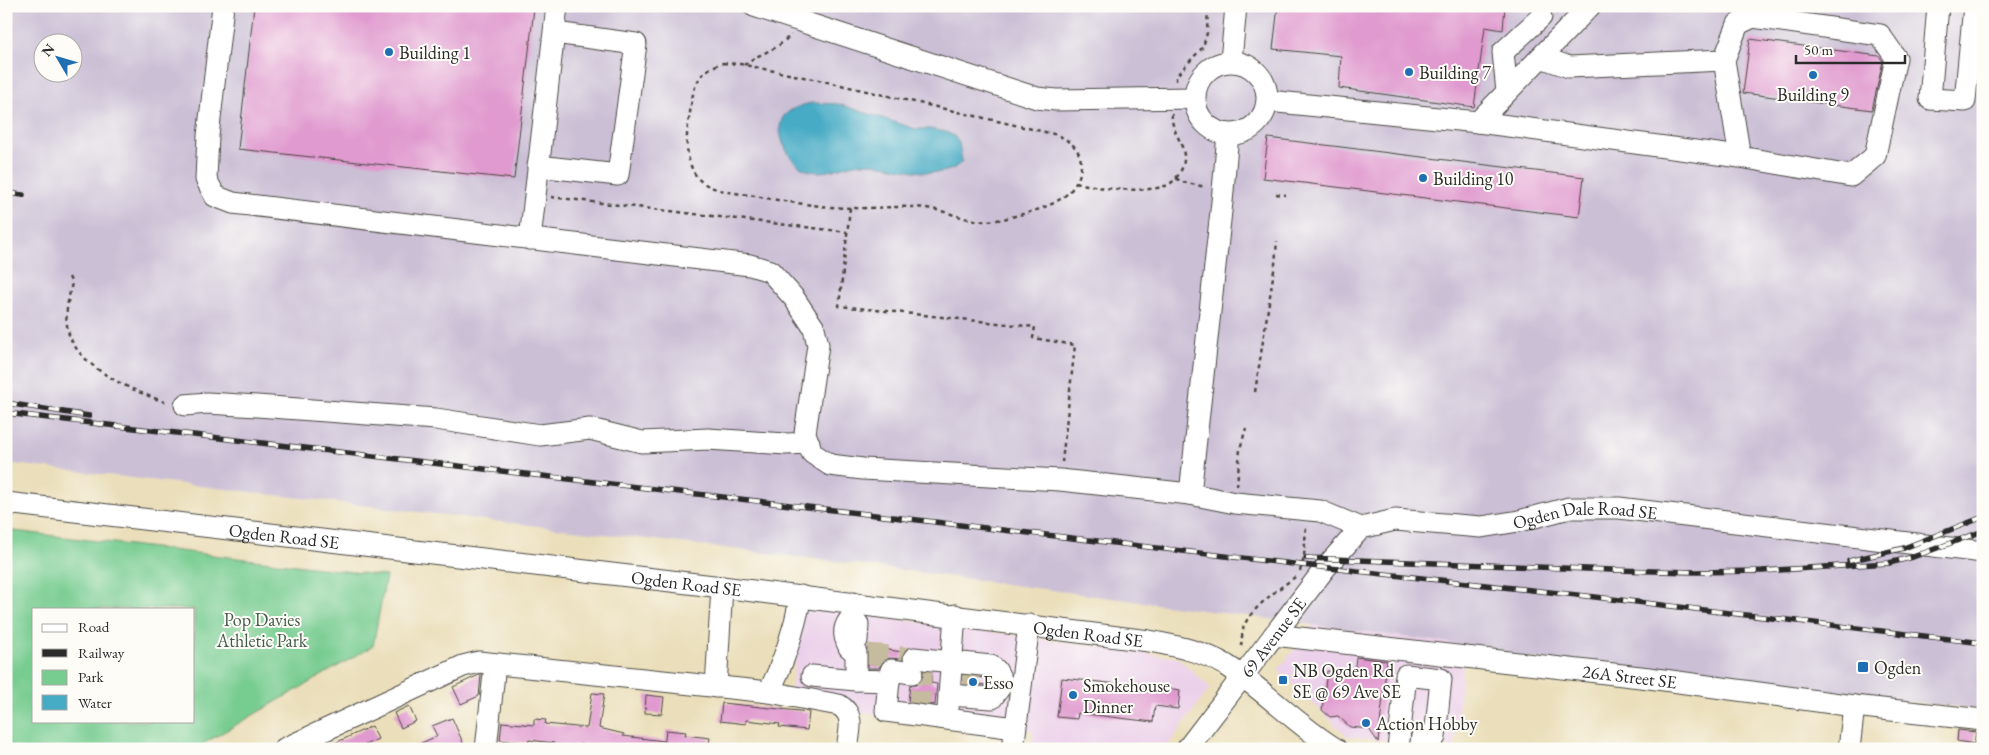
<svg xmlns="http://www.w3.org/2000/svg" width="1989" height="755" font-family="'EB Garamond',serif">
	<rect width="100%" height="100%" fill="#fdfcf7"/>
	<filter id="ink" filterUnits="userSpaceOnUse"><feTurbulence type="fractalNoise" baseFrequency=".02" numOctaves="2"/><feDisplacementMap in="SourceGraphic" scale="10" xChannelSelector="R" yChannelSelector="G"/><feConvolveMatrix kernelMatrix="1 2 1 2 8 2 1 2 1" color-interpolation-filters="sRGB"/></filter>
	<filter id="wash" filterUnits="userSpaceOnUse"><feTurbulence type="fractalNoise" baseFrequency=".0096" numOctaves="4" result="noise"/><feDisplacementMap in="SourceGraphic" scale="20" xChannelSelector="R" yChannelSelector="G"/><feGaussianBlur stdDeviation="1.12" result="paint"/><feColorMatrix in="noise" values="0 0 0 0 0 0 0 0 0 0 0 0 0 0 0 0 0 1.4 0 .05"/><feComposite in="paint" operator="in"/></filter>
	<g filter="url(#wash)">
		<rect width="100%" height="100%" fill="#ebdfbb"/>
		<g fill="#ecd1ea">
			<path d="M803,606L1178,658L1210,688L1165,749H1031L1033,731L789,705Z"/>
			<path d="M1313,625L1465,645L1454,749L1347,736L1278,670Z"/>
		</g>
		<path fill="#cbbfd5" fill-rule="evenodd" d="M6,6H1983V710L1501,655L1465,645L833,561L6,463ZM42,42H72V72H42Z"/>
		<path fill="#77cc90" stroke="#517c5e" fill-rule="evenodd" d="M6,530L386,576L373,646L194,749H6ZM34,609H194V721H34Z"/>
		<path fill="#46abc5" stroke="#386b78" d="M812,103L838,104L916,129H930L946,132L954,136L959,143L962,161C945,185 892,164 867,163C845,162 829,177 807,170C790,165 772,131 784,116C791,108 802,105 812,103Z"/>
		<g id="blocks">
			<g fill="#e09acf">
				<path d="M254,6H517L534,8L514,179L238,149Z"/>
				<path d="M1278,6H1505L1503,30L1485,27L1474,107L1339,88L1341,56L1273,49Z"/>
				<path d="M1750,39L1879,56L1883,61L1872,110L1743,93Z"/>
				<path d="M1268,138L1584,177L1579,217L1263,178Z"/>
				<path d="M868,647L903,652L902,659L887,658L882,662L879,668H868Z"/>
				<path d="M1356,657L1387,661L1378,742L1369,729L1350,727L1338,716L1330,717L1322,710L1327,671L1354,674Z"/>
				<path d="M924,672H932L931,683L937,684L935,705L908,701L910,685H916L921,681Z"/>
				<path d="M479,675H481L479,696L461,704L453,687Z"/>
				<path d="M963,676L986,678L988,682L986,685L962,683Z"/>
				<path d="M1062,678L1137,686L1138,684L1180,690L1178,709L1155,706L1153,722L1078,713L1077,719L1057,717Z"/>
				<path d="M592,693L604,694L599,728L624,734L623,736L664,741L663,749H600L580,744V746L572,745V748L554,746V743L529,740L528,743L500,740L502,722L534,725V719L546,720L545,724L587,728Z"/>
				<path d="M646,695L664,697L662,714L645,713Z"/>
				<path d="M722,703L809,712L807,730L779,727L780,724L746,720V724L720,721Z"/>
				<path d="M409,706L416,721L401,728L394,713Z"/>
				<path d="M452,718L464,745L455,749H408L437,736L432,726Z"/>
				<path d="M372,726L378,739L356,749H322Z"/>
				<path d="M666,730L686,732L685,735L710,738L708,749H664Z"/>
				<path d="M1958,730L1976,732L1974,744L1957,741Z"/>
			</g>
		</g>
	</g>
	<g filter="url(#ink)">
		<use href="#blocks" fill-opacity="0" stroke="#484641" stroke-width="1"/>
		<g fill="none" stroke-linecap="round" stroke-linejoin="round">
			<g stroke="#c5bb9e" stroke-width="21" stroke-dasharray="21 11" stroke-linecap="butt">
				<path d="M867,654L914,658"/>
				<path d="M912,673L932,675"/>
				<path d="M958,678L991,682"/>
				<path d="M909,700L935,704"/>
			</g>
			<g stroke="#484641" stroke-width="23">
				<g id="minor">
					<path id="s1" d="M223,6L208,136L206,179L215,196L233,203L750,265L770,271L794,298L814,328L818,345L805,433L812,453L830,465L863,469L1060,480L1190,494L1235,503L1320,511L1361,528L1395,520L1481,527L1519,521L1569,508H1619L1983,552"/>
					<path d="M754,6L1037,98L1056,100L1194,98"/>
					<path d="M1938,6L1930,99L1965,101L1974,6"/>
					<path d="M1541,57L1569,67L1724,60"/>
					<path d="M1231,61L1236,6"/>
					<circle cx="1231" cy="98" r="36"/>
					<path d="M1507,92L1503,52L1541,17"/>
					<path d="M1268,101L1478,122L1590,6"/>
					<path d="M1478,122L1740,157L1851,176L1875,156L1896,58L1880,35L1753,17L1738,24L1724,60L1740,157"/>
					<path d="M538,166L618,175L636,44L555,33"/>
					<path d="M530,239L557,6"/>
					<path d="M185,405L207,403L257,406L436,419L540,435L590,429L642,442L708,439L786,444L809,443"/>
					<path d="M1190,494L1222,202L1228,134"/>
					<path id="s2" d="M6,503L722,587L1149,641C1175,646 1203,651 1226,665C1265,690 1296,725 1336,749"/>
					<path d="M852,617L858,624L857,640L849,647C843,636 843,626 852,617L853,603"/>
					<path id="s3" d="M1274,635L1649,678L1854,706L1983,720"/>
					<path d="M849,647L856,653V680L889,681L886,711L1015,728"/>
					<path d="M914,658L991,666L996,670L1003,683L992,698L949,695"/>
					<path d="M812,676L856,680"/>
					<path d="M889,681L891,670L912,673"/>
					<path d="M716,687L722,587"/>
					<path d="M769,692C785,660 794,631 801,596"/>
					<path d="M948,709L955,615"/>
					<path d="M284,749L463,666L479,662L769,692L839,705C856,715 849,732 847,749"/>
					<path d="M486,749L495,664"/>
					<path d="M1013,749L1029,625"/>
					<path id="s4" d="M1187,749L1326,567L1361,528"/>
					<path d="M1398,749L1406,675L1441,679L1435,737L1422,736L1420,749"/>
					<path d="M1849,749L1854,706"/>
				</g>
			</g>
			<g stroke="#484641" stroke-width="2.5" stroke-dasharray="4 4" stroke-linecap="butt">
				<path d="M723,63L740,64L823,81L1058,135C1071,142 1081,149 1081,165C1080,203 1031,212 1003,219C969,226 956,212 926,208C901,205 875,209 850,208C816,207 783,201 749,195C735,193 714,191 702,182C687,170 685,144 688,126C693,98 690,72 723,63Z"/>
				<path d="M744,65L754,58L777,47L791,35"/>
				<path d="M1176,81V76L1203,47L1207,33L1208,6"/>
				<path d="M1176,178L1182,182L1206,187"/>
				<path d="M1076,182C1096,189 1145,193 1165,186C1175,183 1184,169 1184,159C1185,143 1170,130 1172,114"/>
				<path d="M1276,194L1286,195"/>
				<path d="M551,197L847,232"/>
				<path d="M850,208L839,306L1035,327L1033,338L1075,345L1062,462"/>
				<path d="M69,277L72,283C69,296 65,312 67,325C71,366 135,392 168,403"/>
				<path d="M1255,392L1275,264L1277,241"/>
				<path d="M1237,486L1240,449L1246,428"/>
				<path d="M1300,571L1304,558L1306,527"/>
				<path d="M1241,646C1242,639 1242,632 1244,626C1252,607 1279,589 1295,577"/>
			</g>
			<use href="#minor" stroke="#fff" stroke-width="21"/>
			<g stroke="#2b2b2b" stroke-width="5.5">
				<g id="rail">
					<path d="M6,193L23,195"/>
					<path d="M6,403L89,416"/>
					<path d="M6,413L1302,565L1595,597L1983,643"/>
					<path d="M1306,558L1612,570L1696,572L1762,571L1889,563L1913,557L1983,531"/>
					<path d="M1849,561L1904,548L1983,517"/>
				</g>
			</g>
			<use href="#rail" stroke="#fdfcf7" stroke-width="4" stroke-dasharray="11" stroke-linecap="butt"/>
		</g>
	</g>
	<g fill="#1f6fb2" stroke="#fdfcf7" stroke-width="2">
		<circle cx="389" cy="52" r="5"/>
		<circle cx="1409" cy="72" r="5"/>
		<circle cx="1813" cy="75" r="5"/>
		<circle cx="1423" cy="178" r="5"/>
		<rect x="1857" y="661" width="12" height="12" rx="2.5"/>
		<rect x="1278" y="675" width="10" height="10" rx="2.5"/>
		<circle cx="973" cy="682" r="5"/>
		<circle cx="1073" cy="695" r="5"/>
		<circle cx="1366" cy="723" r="5"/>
	</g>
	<g text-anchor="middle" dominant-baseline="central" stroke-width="4" stroke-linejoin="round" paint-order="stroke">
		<g font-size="18" fill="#2b2b2b" stroke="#fdfcf7" text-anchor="start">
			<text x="399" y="52">Building 1</text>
			<text x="1419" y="72">Building 7</text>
			<text x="1813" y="94" text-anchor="middle">Building 9</text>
			<text x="1433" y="178">Building 10</text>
			<text x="1874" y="667">Ogden</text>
			<text x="1293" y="670">NB Ogden Rd<tspan x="1293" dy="21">SE @ 69 Ave SE</tspan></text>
			<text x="983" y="682">Esso</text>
			<text x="1083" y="685">Smokehouse<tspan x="1083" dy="21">Dinner</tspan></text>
			<text x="1376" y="723">Action Hobby</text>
		</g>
		<g font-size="18" fill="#2b2b2b" stroke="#fdfcf7">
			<text stroke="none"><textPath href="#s1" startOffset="1739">Ogden Dale Road SE</textPath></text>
			<text stroke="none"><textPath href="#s2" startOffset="280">Ogden Road SE</textPath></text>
			<text stroke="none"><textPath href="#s2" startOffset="685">Ogden Road SE</textPath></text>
			<text stroke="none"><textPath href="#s2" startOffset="1090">Ogden Road SE</textPath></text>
			<text stroke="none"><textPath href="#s4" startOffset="141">69 Avenue SE</textPath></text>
			<text stroke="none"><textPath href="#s3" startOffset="358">26A Street SE</textPath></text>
		</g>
		<g font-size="18" fill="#425b49" stroke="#fdfcf7">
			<text x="262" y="619">Pop Davies<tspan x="262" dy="21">Athletic Park</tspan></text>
		</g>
	</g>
	<rect width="1989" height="755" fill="none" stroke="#fdfcf7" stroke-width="25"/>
	<rect x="32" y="608" width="162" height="115" fill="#fdfcf7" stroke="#a9a8a5"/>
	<rect x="42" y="624" width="25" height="8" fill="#ffffff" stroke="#a9a8a5"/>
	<text x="78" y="632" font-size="15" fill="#2b2b2b">Road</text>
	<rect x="42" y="649" width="25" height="8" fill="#2b2b2b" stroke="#a9a8a5"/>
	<text x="78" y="658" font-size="15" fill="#2b2b2b">Railway</text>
	<rect x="42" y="670" width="25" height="15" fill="#77cc90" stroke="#a9a8a5"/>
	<text x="78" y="682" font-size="15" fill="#2b2b2b">Park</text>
	<rect x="42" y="695" width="25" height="15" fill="#46abc5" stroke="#a9a8a5"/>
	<text x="78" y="708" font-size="15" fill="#2b2b2b">Water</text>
	<g transform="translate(58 58) rotate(308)"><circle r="24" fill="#fdfcf7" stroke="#a9a8a5"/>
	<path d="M0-4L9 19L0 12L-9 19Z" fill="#1f6fb2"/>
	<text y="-8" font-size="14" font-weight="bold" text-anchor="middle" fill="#2b2b2b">N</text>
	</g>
	<path d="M1796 55v8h109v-8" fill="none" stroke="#2b2b2b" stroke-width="2.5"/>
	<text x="1804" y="55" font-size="15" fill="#2b2b2b" stroke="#fdfcf7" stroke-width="4" paint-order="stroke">50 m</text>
</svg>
